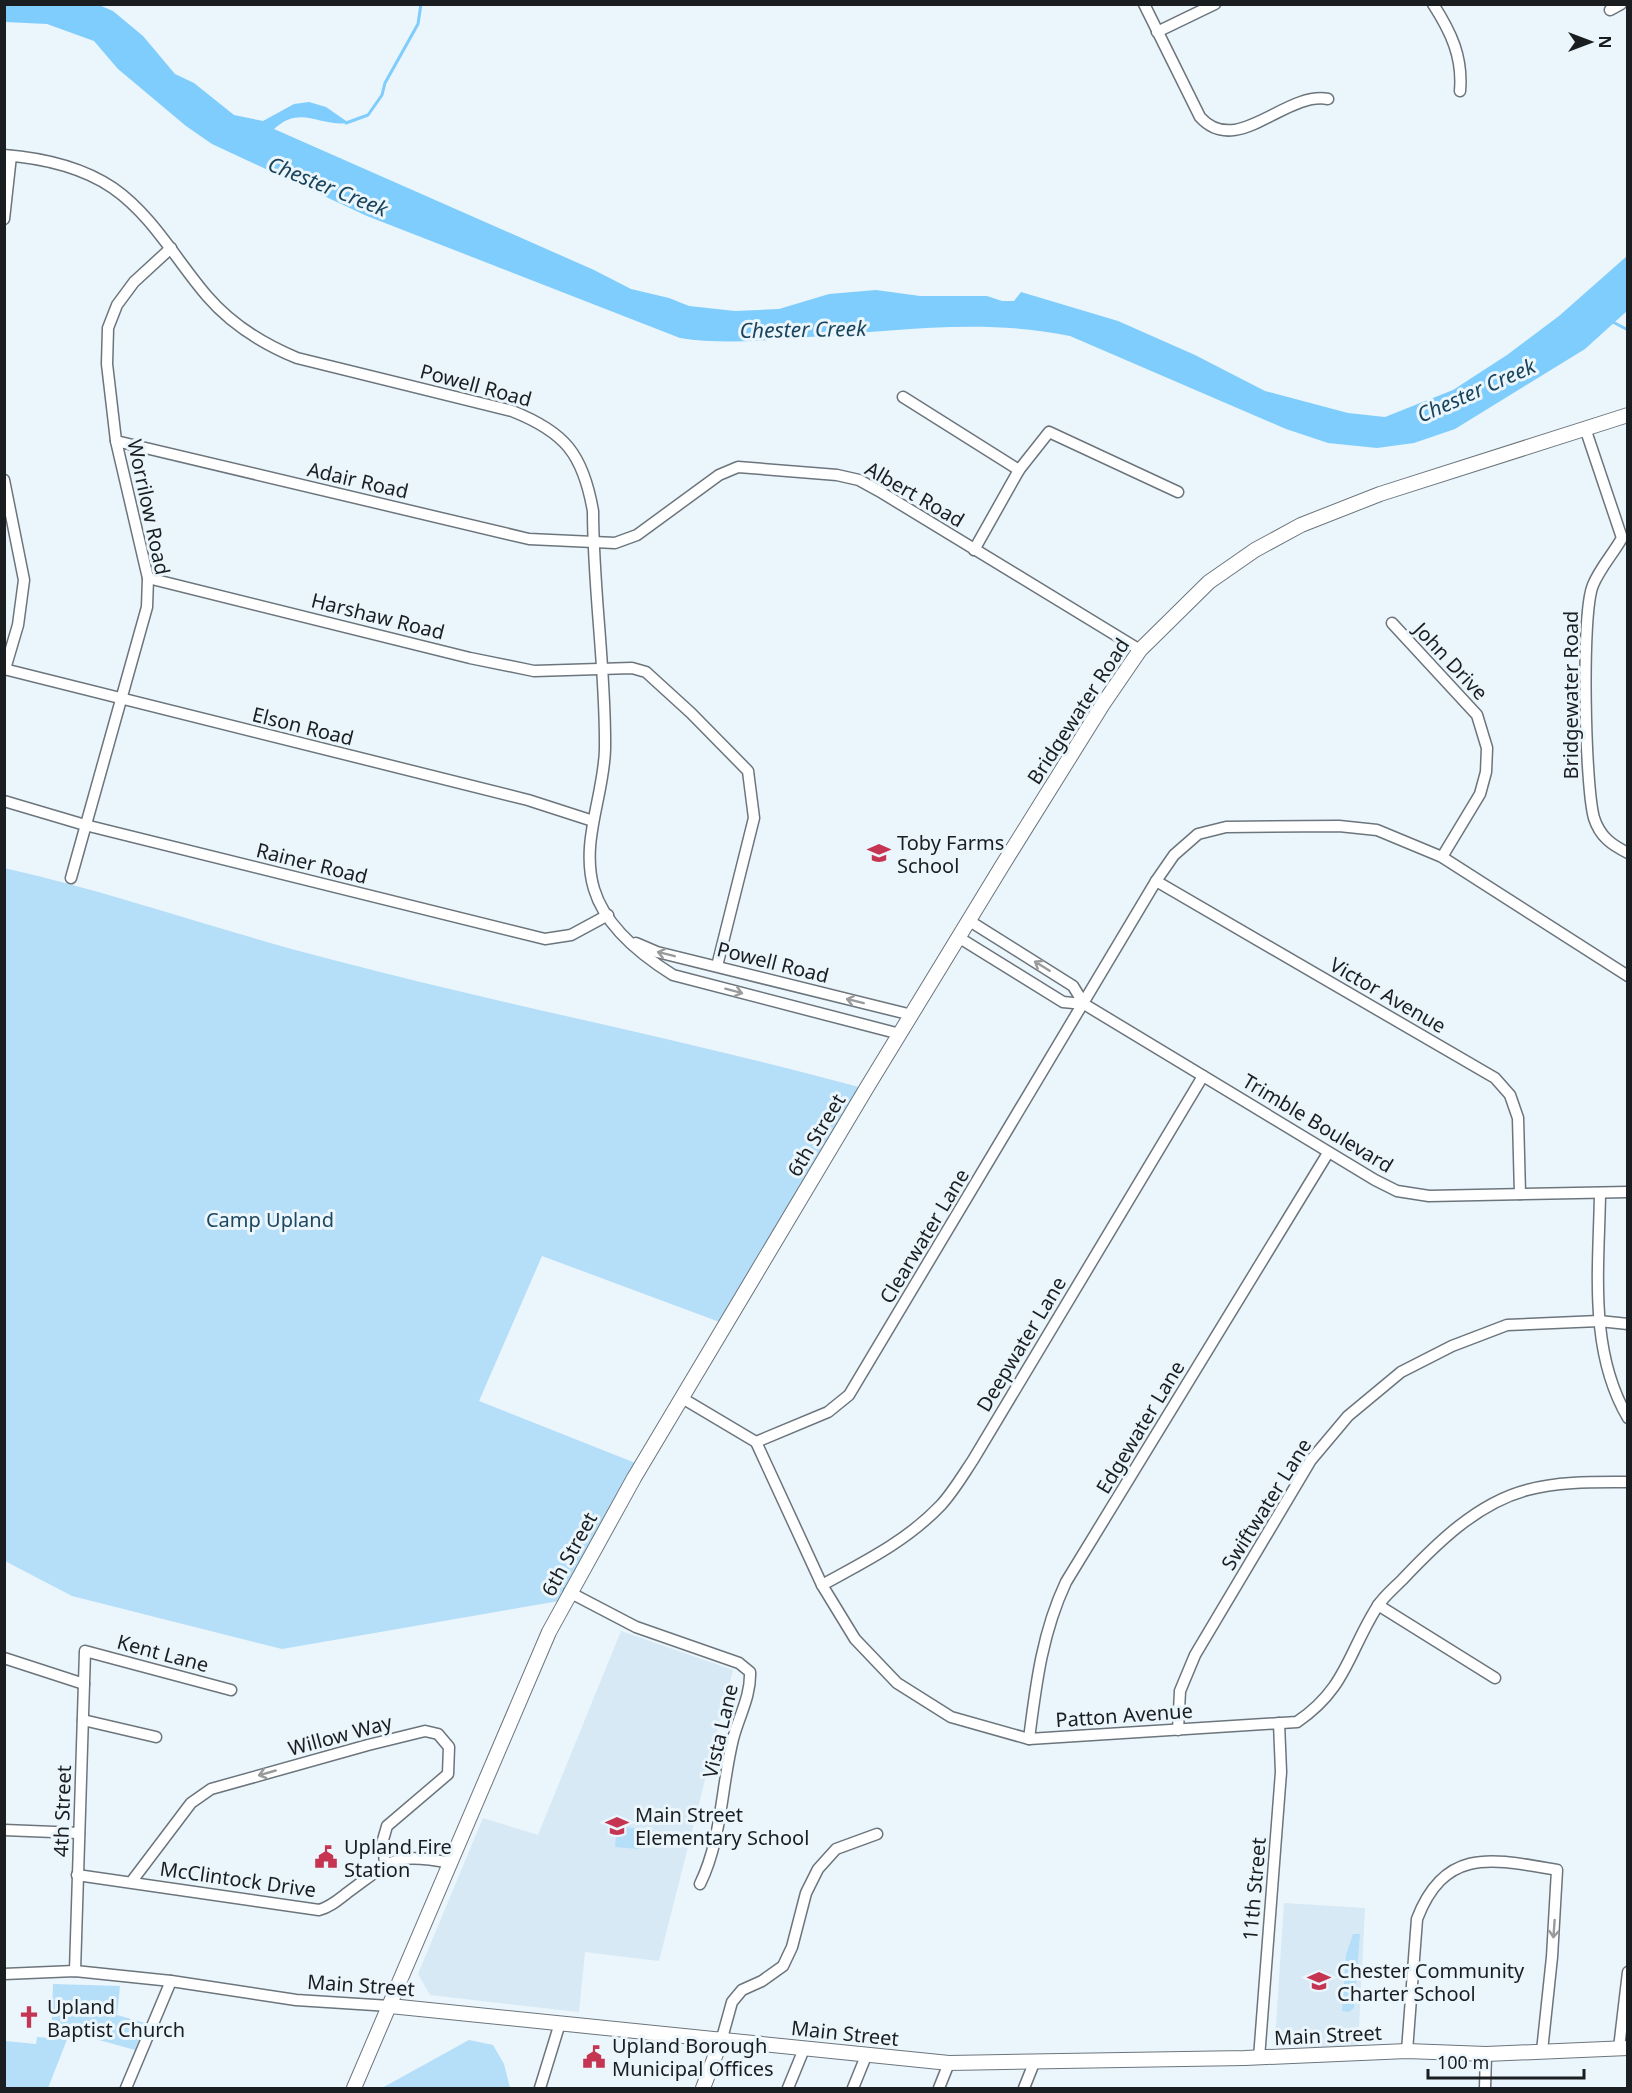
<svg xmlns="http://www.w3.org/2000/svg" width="1632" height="2093" font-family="'Noto Sans',sans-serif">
	<rect width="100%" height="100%" fill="#eaf5fc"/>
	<g fill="#d7e9f5">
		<path d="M621,1631L733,1670L659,1961L585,1952L579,2012L430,1995L418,1974L483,1818L538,1835Z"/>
		<path d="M1284,1903L1365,1908L1358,2047H1279L1275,2041Z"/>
	</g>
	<g fill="#b5def8">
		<path d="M4,868C117,893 225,933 337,961C513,1007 691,1041 866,1089L725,1324L542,1256L479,1401L643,1466L559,1601L282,1649L72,1596L5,1561Z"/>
		<path d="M617,1826L641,1829L639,1849L615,1847Z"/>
		<path d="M1353,1934H1360L1354,2008L1349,2012L1342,2011L1346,1955Z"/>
		<path d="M53,1984L120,1986L117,2015L145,2023L135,2050L70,2032L48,2088H5V2041L36,2044L37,2037L51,2038Z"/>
		<path d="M469,2040L493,2045L504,2064L510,2088H382Z"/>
	</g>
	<path fill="#7fcdfd" d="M4,5H99L113,11L143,36L175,74L194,83L234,115L263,121L294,104L309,102L326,107L349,123C319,127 301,104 274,129L594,270L631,289L669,298L689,306L735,311L779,309L829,294L876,290L920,296H987L1002,301H1014L1021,292L1118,321L1195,355L1265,391L1348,413L1385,417L1453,390L1507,355L1559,316L1627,256V311L1585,349L1455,429L1414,443L1377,448L1328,443L1286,429L1070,336C984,318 895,331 809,337C766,340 723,345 680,338L367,216L212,144L186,126L118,69L94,41L47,24L5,22Z"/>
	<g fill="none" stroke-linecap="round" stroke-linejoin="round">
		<g stroke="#7fcdfd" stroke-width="3">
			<path d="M346,123L368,115L382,95L385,83L418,24L421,4"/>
			<path d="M1611,321L1628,330"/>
		</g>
		<g stroke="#6c757c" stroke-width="13">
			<g id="minor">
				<path d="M1144,4L1200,117C1237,158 1285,91 1328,99"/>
				<path d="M1433,4C1451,32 1463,57 1460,91"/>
				<path d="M1610,10L1621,4"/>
				<path d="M1157,32L1215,4"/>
				<path d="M4,155C42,158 82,167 113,188C153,216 176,260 207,296C231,324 263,344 297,358L512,411C565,432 583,454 593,511C593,590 606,670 605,749C604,796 580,842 594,889C605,926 641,955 673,975L900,1034"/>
				<path d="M4,219L11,156"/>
				<path d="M903,397L1019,470"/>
				<path d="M1585,428L1622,538C1613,554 1600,568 1593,585C1581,613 1585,786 1594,818C1600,837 1612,845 1628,853"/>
				<path d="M116,441L529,539L615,543L637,535L719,475L738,467L837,475L859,480L879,491L1140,650"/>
				<path d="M4,480L24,580L18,625L5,669"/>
				<path d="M974,550L1019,470L1049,432L1178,492"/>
				<path d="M148,578L470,658L534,671L632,668L646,672L691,713L748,771L754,818L717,966"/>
				<path d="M1392,623L1477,715L1487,748L1486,772L1480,794L1442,857"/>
				<path d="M4,669L528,800L593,821"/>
				<path d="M4,801L85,825L545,939L571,935L608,915"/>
				<path d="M71,878L147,607L148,578L116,441L107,364L108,328L117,305L134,282L171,248"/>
				<path d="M1156,881L1495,1078L1510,1095L1518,1118L1520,1194"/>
				<path d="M968,920L1073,986L1084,1004"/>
				<path d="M958,937L1063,1002L1084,1004L1375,1180L1397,1191L1429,1196L1628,1192"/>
				<path d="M636,943L657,952L912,1015"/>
				<path d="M1600,1193C1599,1268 1588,1350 1628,1418"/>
				<path d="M682,1398L756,1442L822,1585L855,1639L897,1683L951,1717L1029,1739L1297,1722C1346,1689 1348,1653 1377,1607C1383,1597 1394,1588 1402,1580C1436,1544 1477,1503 1527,1490C1559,1481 1595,1482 1628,1482"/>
				<path d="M756,1442L828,1412L849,1395L1156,881L1174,855L1198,834L1226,827L1339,826L1377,830L1442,857L1628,976"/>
				<path d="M822,1585C864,1562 907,1541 941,1505C953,1492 963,1475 973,1460L1203,1076"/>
				<path d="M569,1592L636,1627L739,1663L750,1672C751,1696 739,1716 733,1739C721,1788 722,1839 700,1884"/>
				<path d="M1378,1605L1495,1678"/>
				<path d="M4,1658L84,1684"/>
				<path d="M83,1720L156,1737"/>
				<path d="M1178,1730L1180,1691L1195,1655L1311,1460L1348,1416L1401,1372L1452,1346L1507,1325L1599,1321L1628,1324"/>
				<path d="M1029,1739C1036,1684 1042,1633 1066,1582L1328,1153"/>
				<path d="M4,1830L79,1833"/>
				<path d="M77,1875L319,1910C330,1907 338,1900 347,1893C393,1860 392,1852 451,1863"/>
				<path d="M132,1881L191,1803L211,1789L368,1745L425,1731L438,1734L449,1747L448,1774L387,1826L383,1840L385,1865"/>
				<path d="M75,1971L85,1651L231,1690"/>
				<path d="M4,1974L75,1971L171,1981L296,2000L390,2006"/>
				<path d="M722,2038L732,2002L742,1990L762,1981L783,1966L792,1947L806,1893L818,1869L836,1849L877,1834"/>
				<path d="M1619,2048L1628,1972"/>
				<path d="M1407,2051L1417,1919C1445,1846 1493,1859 1557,1870L1552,1957L1542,2051"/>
				<path d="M1259,2058L1281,1772L1279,1723"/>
				<path d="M126,2088L171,1981"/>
				<path d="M540,2088L560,2023"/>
				<path d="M788,2088L804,2049"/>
				<path d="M853,2088L866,2056"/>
				<path d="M939,2088L949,2063"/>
				<path d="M1024,2088L1034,2063"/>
				<path d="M1485,2088L1486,2054"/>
			</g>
		</g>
		<g stroke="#6c757c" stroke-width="16">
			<g id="tertiary">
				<path d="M390,2006L949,2063L1245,2058L1407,2051L1486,2054L1628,2048"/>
				<path d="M354,2088L549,1632L634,1478L866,1089L1002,866L1103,704L1140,650L1209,582L1255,550L1301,525L1380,494L1628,415"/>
				<path d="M703,2088L722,2038"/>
			</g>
		</g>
		<use href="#minor" stroke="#fff" stroke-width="10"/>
		<use href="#tertiary" stroke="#fff" stroke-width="14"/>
	</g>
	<defs><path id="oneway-shaft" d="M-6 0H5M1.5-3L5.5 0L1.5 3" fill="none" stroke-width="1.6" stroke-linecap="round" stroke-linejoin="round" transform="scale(1.5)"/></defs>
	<g stroke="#989a9b">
		<use href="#oneway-shaft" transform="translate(666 954) rotate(-166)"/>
		<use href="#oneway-shaft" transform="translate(1042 966) rotate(-148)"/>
		<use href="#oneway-shaft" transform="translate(734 991) rotate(15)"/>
		<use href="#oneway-shaft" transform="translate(855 1001) rotate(-166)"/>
		<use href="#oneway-shaft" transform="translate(267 1773) rotate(164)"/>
		<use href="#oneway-shaft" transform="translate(1554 1929) rotate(94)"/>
	</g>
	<defs>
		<g id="school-bare" transform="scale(1.8)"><path d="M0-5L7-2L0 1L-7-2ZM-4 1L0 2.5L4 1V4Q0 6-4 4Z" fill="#c53551" stroke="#eaf5fc" stroke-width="2.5" paint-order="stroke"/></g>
		<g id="civic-bare" transform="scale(1.8)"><path d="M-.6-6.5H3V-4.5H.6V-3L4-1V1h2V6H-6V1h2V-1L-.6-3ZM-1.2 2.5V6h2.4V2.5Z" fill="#c53551" stroke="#eaf5fc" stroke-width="2.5" paint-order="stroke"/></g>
		<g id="church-bare" transform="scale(1.8)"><path d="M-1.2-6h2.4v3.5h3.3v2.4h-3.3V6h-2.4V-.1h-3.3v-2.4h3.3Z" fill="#c53551" stroke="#eaf5fc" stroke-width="2.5" paint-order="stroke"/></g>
	</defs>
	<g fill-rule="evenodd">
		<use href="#school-bare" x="879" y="853"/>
		<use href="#school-bare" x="617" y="1826"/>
		<use href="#civic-bare" x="326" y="1857"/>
		<use href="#school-bare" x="1319" y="1981"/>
		<use href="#church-bare" x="29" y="2017"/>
		<use href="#civic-bare" x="594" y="2057"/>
	</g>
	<g text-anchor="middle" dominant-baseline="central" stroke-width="6" stroke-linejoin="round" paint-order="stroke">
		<g font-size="20" fill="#1a1e21" stroke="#eaf5fc">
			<text transform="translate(476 385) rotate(15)">Powell Road</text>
			<text transform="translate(358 480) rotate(13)">Adair Road</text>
			<text transform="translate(915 494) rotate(30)">Albert Road</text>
			<text transform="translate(149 507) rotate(78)">Worrilow Road</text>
			<text transform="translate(378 616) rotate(14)">Harshaw Road</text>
			<text transform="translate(1451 661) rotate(47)">John Drive</text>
			<text transform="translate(1570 695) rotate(-90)">Bridgewater Road</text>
			<text transform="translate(1078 711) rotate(-57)">Bridgewater Road</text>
			<text transform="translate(303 726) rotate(14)">Elson Road</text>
			<text transform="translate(312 863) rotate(14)">Rainer Road</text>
			<text transform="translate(773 962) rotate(14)">Powell Road</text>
			<text transform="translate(1388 995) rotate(30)">Victor Avenue</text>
			<text transform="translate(1318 1123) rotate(31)">Trimble Boulevard</text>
			<text transform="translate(816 1135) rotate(-59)">6th Street</text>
			<text transform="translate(924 1236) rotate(-59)">Clearwater Lane</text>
			<text transform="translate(1021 1344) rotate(-59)">Deepwater Lane</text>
			<text transform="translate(1140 1427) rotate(-59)">Edgewater Lane</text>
			<text transform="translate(1266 1504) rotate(-58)">Swiftwater Lane</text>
			<text transform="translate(569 1554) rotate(-61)">6th Street</text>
			<text transform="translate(163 1653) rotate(15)">Kent Lane</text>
			<text transform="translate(1124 1715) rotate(-4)">Patton Avenue</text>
			<text transform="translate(720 1731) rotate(-77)">Vista Lane</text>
			<text transform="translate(340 1735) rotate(-15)">Willow Way</text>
			<text transform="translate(62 1811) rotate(-88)">4th Street</text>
			<text transform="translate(238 1879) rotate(8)">McClintock Drive</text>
			<text transform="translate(1254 1889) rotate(-85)">11th Street</text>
			<text transform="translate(361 1985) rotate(4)">Main Street</text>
			<text transform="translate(845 2033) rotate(6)">Main Street</text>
			<text transform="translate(1328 2035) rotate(-3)">Main Street</text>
		</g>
		<g font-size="20" fill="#1a1e21" stroke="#eaf5fc" text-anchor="start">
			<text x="897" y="842">Toby Farms<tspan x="897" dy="23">School</tspan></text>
			<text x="635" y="1814">Main Street<tspan x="635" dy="23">Elementary School</tspan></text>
			<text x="344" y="1846">Upland Fire<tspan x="344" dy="23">Station</tspan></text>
			<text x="1337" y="1970">Chester Community<tspan x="1337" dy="23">Charter School</tspan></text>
			<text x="47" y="2006">Upland<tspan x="47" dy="23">Baptist Church</tspan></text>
			<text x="612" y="2045">Upland Borough<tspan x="612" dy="23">Municipal Offices</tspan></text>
		</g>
		<g font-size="20" fill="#1c4760" stroke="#eaf5fc">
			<text x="270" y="1219">Camp Upland</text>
		</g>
		<g font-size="21" font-style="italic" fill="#19445c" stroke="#eaf5fc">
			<text transform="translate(328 186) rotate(22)">Chester Creek</text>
			<text transform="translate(803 329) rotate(-1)">Chester Creek</text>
			<text transform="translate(1476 390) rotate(-24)">Chester Creek</text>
		</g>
	</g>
	<rect width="1632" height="2093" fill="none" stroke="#1a1e21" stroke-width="12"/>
	<g transform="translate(1590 42) rotate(90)" stroke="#eaf5fc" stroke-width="4.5" paint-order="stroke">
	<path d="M0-4.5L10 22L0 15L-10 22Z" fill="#1a1e21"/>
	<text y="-9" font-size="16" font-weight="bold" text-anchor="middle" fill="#1a1e21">N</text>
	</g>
	<path d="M1428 2069v9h156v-9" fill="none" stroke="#1a1e21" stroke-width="3"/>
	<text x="1437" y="2069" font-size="18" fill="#1a1e21" stroke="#eaf5fc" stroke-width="4.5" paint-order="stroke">100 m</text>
</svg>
